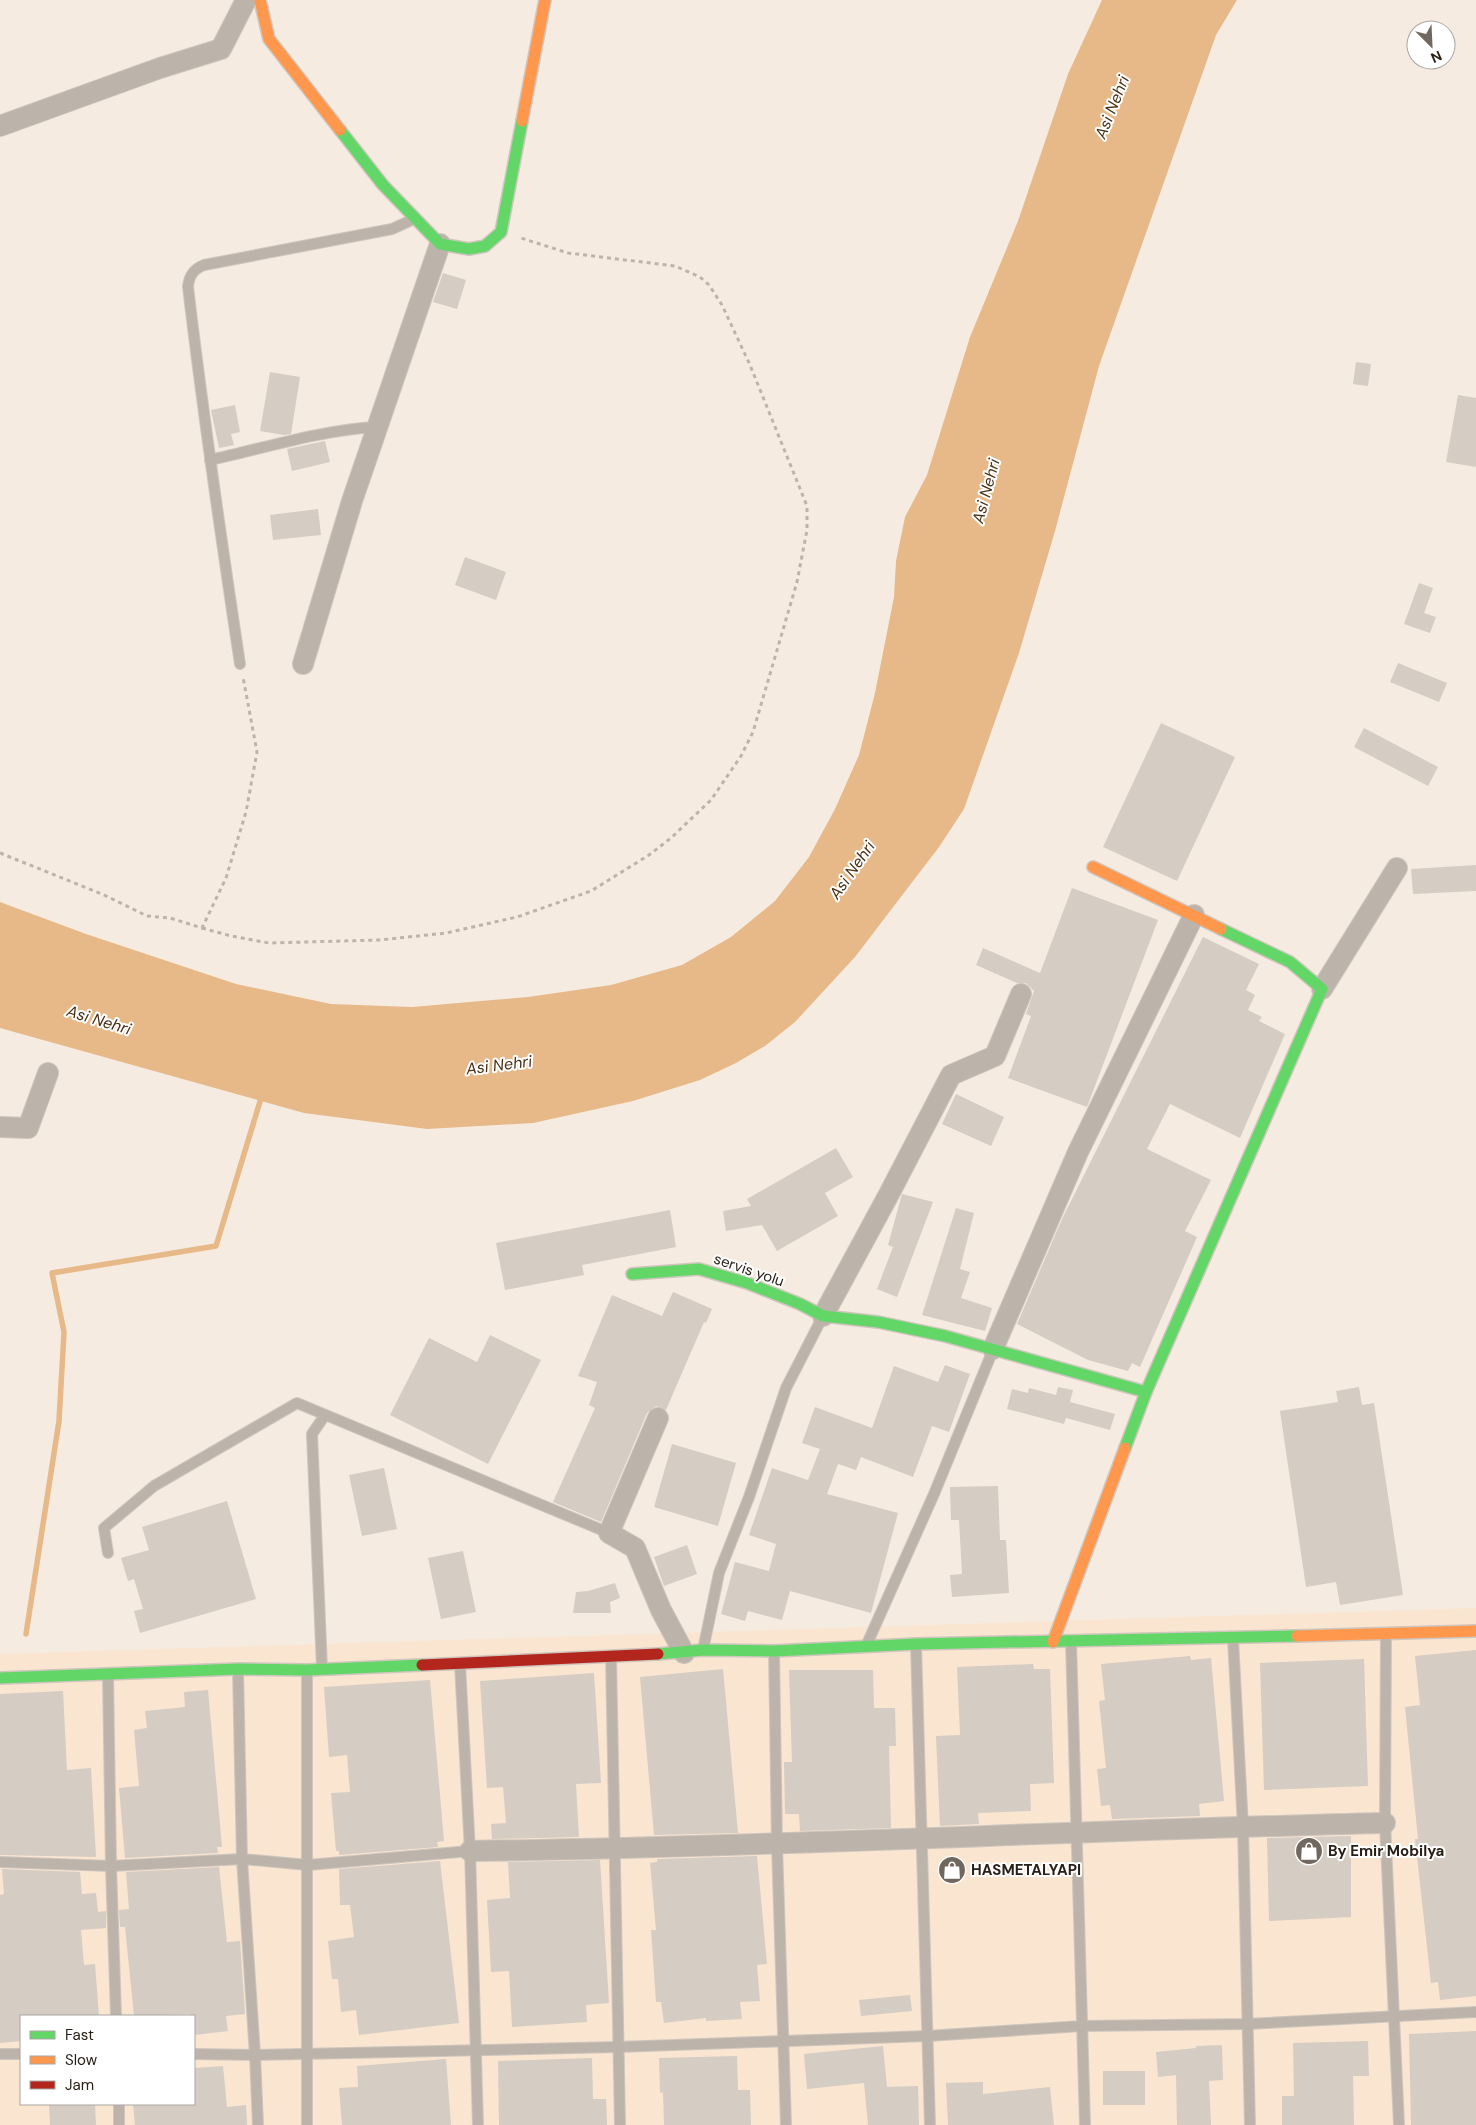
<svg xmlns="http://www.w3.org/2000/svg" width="1476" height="2125" font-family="'DM Sans',sans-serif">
	<rect width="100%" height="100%" fill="#f6ebe1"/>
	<path fill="#fae5d0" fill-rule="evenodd" d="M1476,1608V2125H0V1654ZM21,2016H194V2104H21Z"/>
	<path fill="#e7b988" d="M1102,0H1237L1216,35L1099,366L1055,531L1019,653L964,809L939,847L855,957L795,1022L765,1046L736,1063L700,1080L633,1101L533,1123L427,1129L304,1113L0,1028V902L86,934L236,984L331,1004L412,1007L528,997L611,985L682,965L731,937L775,901L809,857L835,809L859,755L875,693L894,597L896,561L905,517L927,475L970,337L1018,221L1068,74Z"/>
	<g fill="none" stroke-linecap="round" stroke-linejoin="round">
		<path stroke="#e7b988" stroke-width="5.5" d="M26,1634L59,1421L64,1332L52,1273L216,1246L262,1095"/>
	</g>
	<g fill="#d5ccc3">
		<path d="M443,273L466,280L457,309L433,302Z"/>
		<path d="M1356,362L1371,364L1368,386L1353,384Z"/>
		<path d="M270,372L300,377L291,434L284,435L260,431Z"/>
		<path d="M1458,395L1476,398V467L1446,462Z"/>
		<path d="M235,405L240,432L231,434L234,445L219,448L211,410Z"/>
		<path d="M325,441L330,462L292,471L287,449Z"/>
		<path d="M318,509L321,535L273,540L270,515Z"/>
		<path d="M465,557L506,572L496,600L455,585Z"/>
		<path d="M1419,583L1433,588L1424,613L1436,617L1430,633L1404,624Z"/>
		<path d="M1398,663L1447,683L1439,702L1390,682Z"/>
		<path d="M1161,723L1235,757L1177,881L1103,847Z"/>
		<path d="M1364,728L1438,767L1428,786L1354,747Z"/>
		<path d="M1476,865V891L1413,894L1411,869Z"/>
		<path d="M1072,888L1158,920L1087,1107L1008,1078L1031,1016L1026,1014L1034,991L1026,983H1017L976,965L983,948L1040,973Z"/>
		<path d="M1203,937L1259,964L1246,990L1255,995L1248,1010L1262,1017L1259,1021L1285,1034L1240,1138L1170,1104L1147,1149L1211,1180L1185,1231L1197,1237L1140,1367L1132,1363L1128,1371L1088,1360L1017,1324L1062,1219Z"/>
		<path d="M956,1094L1004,1117L991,1146L942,1124Z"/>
		<path d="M836,1148L853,1177L825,1193L838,1216L777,1251L762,1225L726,1231L723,1211L751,1206L747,1199Z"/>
		<path d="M902,1194L933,1202L897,1297L877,1289L893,1247L888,1245Z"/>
		<path d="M956,1208L974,1213L960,1269L970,1272L961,1298L992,1308L985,1331L922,1315Z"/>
		<path d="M670,1210L676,1247L582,1265L584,1275L505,1290L496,1243Z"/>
		<path d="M673,1292L712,1309L706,1323L704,1322L666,1410L656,1406L647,1413L601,1522L553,1502L595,1408L589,1405L597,1382L578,1376L612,1295L662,1316Z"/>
		<path d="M490,1335L541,1360L488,1464L390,1415L429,1338L477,1362Z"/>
		<path d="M945,1365L970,1374L949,1432L932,1426L913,1477L861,1457L856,1470L838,1464L827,1494L898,1513L871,1613L790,1591L782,1620L748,1611L745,1621L721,1614L735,1562L769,1571L776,1544L749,1535L772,1468L808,1480L820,1449L802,1443L815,1407L872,1428L894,1366L938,1382Z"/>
		<path d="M1058,1387L1073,1390L1070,1402L1115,1414L1110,1430L1066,1418L1064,1424L1007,1409L1012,1389L1028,1393L1029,1388L1056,1395Z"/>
		<path d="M1359,1387L1362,1405L1374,1403L1403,1595L1340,1605L1336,1582L1306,1587L1280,1411L1338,1402L1336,1391Z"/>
		<path d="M672,1444L736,1463L718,1526L654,1507Z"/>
		<path d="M384,1468L397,1529L362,1536L349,1475Z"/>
		<path d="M998,1486L1000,1540H1006L1009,1593L952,1597L950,1575L962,1574L959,1520H951L950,1487Z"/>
		<path d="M227,1501L256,1599L140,1633L134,1611L143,1609L134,1579L128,1581L121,1558L149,1550L142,1527Z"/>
		<path d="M687,1545L697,1574L664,1586L654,1557Z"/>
		<path d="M463,1551L476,1612L441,1619L428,1558Z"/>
		<path d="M615,1583L620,1598L610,1602L611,1613H573L576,1592L588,1591Z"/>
		<path d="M1476,1650V1996L1440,2000L1438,1982L1431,1983L1415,1839H1418L1405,1707L1420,1705L1415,1656Z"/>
		<path d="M1190,1656L1191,1660L1211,1658L1224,1801L1199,1804L1200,1816L1112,1819L1110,1805L1101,1806L1097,1769L1106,1768L1099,1701L1105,1700L1101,1664Z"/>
		<path d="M1364,1659L1368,1786L1264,1790L1260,1663Z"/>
		<path d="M1033,1664L1034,1669H1050L1054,1783L1030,1784L1031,1811L978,1813L979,1824L940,1826L936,1736L960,1735L957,1667Z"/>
		<path d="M723,1669L738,1833L654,1835L640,1677Z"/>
		<path d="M789,1670H873L874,1708H895L896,1746H889L891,1828L800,1831L799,1814H785L784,1762H792Z"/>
		<path d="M594,1673L601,1783L576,1784L579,1837L492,1839L491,1824L506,1823L503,1787L487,1788L480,1681Z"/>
		<path d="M430,1680L444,1841L437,1842L438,1847L339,1855V1851H336L331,1793L350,1792L347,1755L329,1757L324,1687Z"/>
		<path d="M208,1690L222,1847H217L218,1853L125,1858L119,1788L139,1786L134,1730L147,1728L145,1711L185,1707L184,1692Z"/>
		<path d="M63,1691L67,1770L91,1768L96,1857L0,1855V1694Z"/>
		<path d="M1351,1836V1917L1269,1921L1267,1838Z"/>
		<path d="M757,1856L767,1964L757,1965L760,2001L740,2002L742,2019L706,2021V2018L664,2023L661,2002H656L651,1930H656L650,1863L657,1862V1859Z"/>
		<path d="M600,1860L609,2003L586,2005L587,2022L512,2027L509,1971L491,1972L487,1900L510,1898L508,1862Z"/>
		<path d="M440,1861L459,2023L359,2035L356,2010L341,2012L338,1979H332L328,1941L354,1937L350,1905H340L339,1869Z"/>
		<path d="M219,1867L227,1942L240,1941L245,2014L226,2016L228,2031L194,2035V2016H190V2014L134,2016L125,1927H120L119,1910L129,1909L126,1872Z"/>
		<path d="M2,1869L80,1872L82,1894L96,1893L98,1912L106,1911V1928L81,1930L84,1965L95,1964L99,2016H21V2041L0,2043V1895L4,1894Z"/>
		<path d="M910,1995L912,2011L861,2016L859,2000Z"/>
		<path d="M1476,2031V2125H1411L1409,2034Z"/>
		<path d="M1368,2041L1369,2076H1353L1354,2125H1282V2096H1294L1293,2043Z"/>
		<path d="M1222,2045L1223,2080L1209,2081L1211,2125H1177L1176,2075L1158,2077L1156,2052L1196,2048V2046Z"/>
		<path d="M883,2046L887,2087L918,2086L919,2125H868L864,2083L807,2089L804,2054Z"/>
		<path d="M737,2056L738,2090H750L751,2125H664L663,2092L660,2093L659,2058Z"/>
		<path d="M592,2058L593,2099H606L607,2125H499L498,2061Z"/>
		<path d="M446,2059L451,2125H342L339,2088L358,2087L357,2066Z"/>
		<path d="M223,2066L227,2107L246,2105L247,2125H135L133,2104H194V2068Z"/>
		<rect x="1103" y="2071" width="42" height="34"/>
		<path d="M983,2082V2094L1050,2087L1054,2125H948L946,2083Z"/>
		<path d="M49,2104H95L96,2125H50Z"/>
	</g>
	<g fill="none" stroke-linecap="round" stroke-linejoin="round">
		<g stroke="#cfc6be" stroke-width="12">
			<g id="lane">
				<path d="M210,460C265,448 321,430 376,427"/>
				<path d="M240,664C221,538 203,413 188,287C189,275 194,269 204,265L392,229L414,219"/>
				<path d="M108,1553L104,1528L154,1486L297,1403L609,1533"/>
				<path d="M1386,1633L1385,1823L1399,2125"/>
				<path d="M1233,1639L1243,1827L1250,2125"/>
				<path d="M1071,1641L1085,2125"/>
				<path d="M867,1644L934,1494L993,1350"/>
				<path d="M916,1645L930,2125"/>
				<path d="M703,1650L719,1573L749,1497L786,1388L823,1316"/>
				<path d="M774,1651L777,1845L786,2125"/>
				<path d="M611,1656L620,2125"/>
				<path d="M322,1668L312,1434L325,1415"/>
				<path d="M238,1670L242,1859L255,2055L258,2125"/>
				<path d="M108,1675L111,1866L116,2016"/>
				<path d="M470,1851L478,2125"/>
				<path d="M0,1862L111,1866L242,1859L308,1865L470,1851L460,1664"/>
				<path d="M0,2054H21"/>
				<path d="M194,2054L255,2055L618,2047L927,2036L1082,2026L1247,2024L1476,2012"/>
				<path d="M119,2104V2125"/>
				<path d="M307,2125V1671"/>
			</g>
		</g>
		<g stroke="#cfc6be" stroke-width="22">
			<g id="street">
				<path d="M0,126L160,68L221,49L246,0"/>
				<path d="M303,664L352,501L440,244"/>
				<path d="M1322,989L1397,868"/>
				<path d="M0,1127L28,1128L48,1073"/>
				<path d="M823,1316L888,1196L951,1075L995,1056L1021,994"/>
				<path d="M993,1349L1078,1152L1194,915"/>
				<path d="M658,1418L609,1533L635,1548L661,1610L684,1653"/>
				<path d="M470,1851C775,1847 1080,1830 1385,1823"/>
			</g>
		</g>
		<g stroke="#cfc6be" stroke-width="14">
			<g id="fast">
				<path d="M340,130L383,185L440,244L469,249L485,246L501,232L522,121"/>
				<path d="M632,1274L699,1269L747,1283L800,1304L823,1316L878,1322L945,1336L1146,1392"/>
				<path d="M1125,1448L1146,1392L1322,989L1290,962L1221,929"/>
				<path d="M658,1654L703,1650L774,1651L916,1644L1297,1636"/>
				<path d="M0,1678L238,1669L307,1670L422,1665"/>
			</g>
		</g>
		<g stroke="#cfc6be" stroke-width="14">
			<g id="slow">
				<path d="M260,0L269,39L340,130"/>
				<path d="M522,121L545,0"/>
				<path d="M1093,867L1221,929"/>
				<path d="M1297,1636L1476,1631"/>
				<path d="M1053,1642L1125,1448"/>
			</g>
		</g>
		<g stroke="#cfc6be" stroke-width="14">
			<path id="jam" d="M422,1665L658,1654"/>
		</g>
		<g stroke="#bcb4ac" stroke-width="3" stroke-dasharray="4 4" stroke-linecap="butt">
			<path d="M0,853L104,895L147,916L170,918L202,928L226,878L246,812L257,752L243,677"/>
			<path d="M202,928L231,936L269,943L380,940L446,933L517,917L591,891L649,855L671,838L711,800L741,756L753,732L797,582L807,530V506L750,365L722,305L709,285L700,277L675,266L568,253L521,238"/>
		</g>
		<use href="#lane" stroke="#bcb3aa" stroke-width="10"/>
		<use href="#street" stroke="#bcb3aa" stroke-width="20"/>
		<use href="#fast" stroke="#63d668" stroke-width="11"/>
		<use href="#slow" stroke="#ff974d" stroke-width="11"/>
		<use href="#jam" stroke="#b3261e" stroke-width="11"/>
	</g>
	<defs>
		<g id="shop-disc" transform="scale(1.4375)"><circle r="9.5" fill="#70675e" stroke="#fff"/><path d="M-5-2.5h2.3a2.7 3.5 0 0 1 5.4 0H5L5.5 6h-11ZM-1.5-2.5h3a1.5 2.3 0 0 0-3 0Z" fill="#fff"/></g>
	</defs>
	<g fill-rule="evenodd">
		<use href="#shop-disc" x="1309" y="1851"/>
		<use href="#shop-disc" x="952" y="1870"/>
	</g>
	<g text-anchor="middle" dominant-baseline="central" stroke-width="4" stroke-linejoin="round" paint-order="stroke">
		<g font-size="15" fill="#282017" stroke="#fff">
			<text transform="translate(749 1270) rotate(19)">servis yolu</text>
		</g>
		<g font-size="15" font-weight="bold" fill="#282017" stroke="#fff" text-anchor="start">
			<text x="1328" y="1851">By Emir Mobilya</text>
			<text x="971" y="1870">HASMETALYAPI</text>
		</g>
		<g font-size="16" font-style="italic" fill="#482e12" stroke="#fff">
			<text transform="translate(1112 107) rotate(-68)">Asi Nehri</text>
			<text transform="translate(986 491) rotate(-75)">Asi Nehri</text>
			<text transform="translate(852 870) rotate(-55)">Asi Nehri</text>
			<text transform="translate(99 1020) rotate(17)">Asi Nehri</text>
			<text transform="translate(499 1065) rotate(-7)">Asi Nehri</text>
		</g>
	</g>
	<rect x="20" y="2015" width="175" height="90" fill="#ffffff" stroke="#a9a6a2"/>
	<rect x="30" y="2031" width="25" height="8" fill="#63d668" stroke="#a9a6a2"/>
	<text x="65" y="2040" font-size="15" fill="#282017">Fast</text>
	<rect x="30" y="2056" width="25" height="8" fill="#ff974d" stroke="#a9a6a2"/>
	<text x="65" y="2065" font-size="15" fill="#282017">Slow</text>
	<rect x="30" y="2081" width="25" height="8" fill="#b3261e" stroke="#a9a6a2"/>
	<text x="65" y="2090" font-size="15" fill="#282017">Jam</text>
	<g transform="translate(1431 45) rotate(156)"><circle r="24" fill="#ffffff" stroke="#a9a6a2"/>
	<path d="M0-4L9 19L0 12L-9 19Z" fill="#70675e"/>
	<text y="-8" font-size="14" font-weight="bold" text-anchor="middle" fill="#282017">N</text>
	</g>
</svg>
